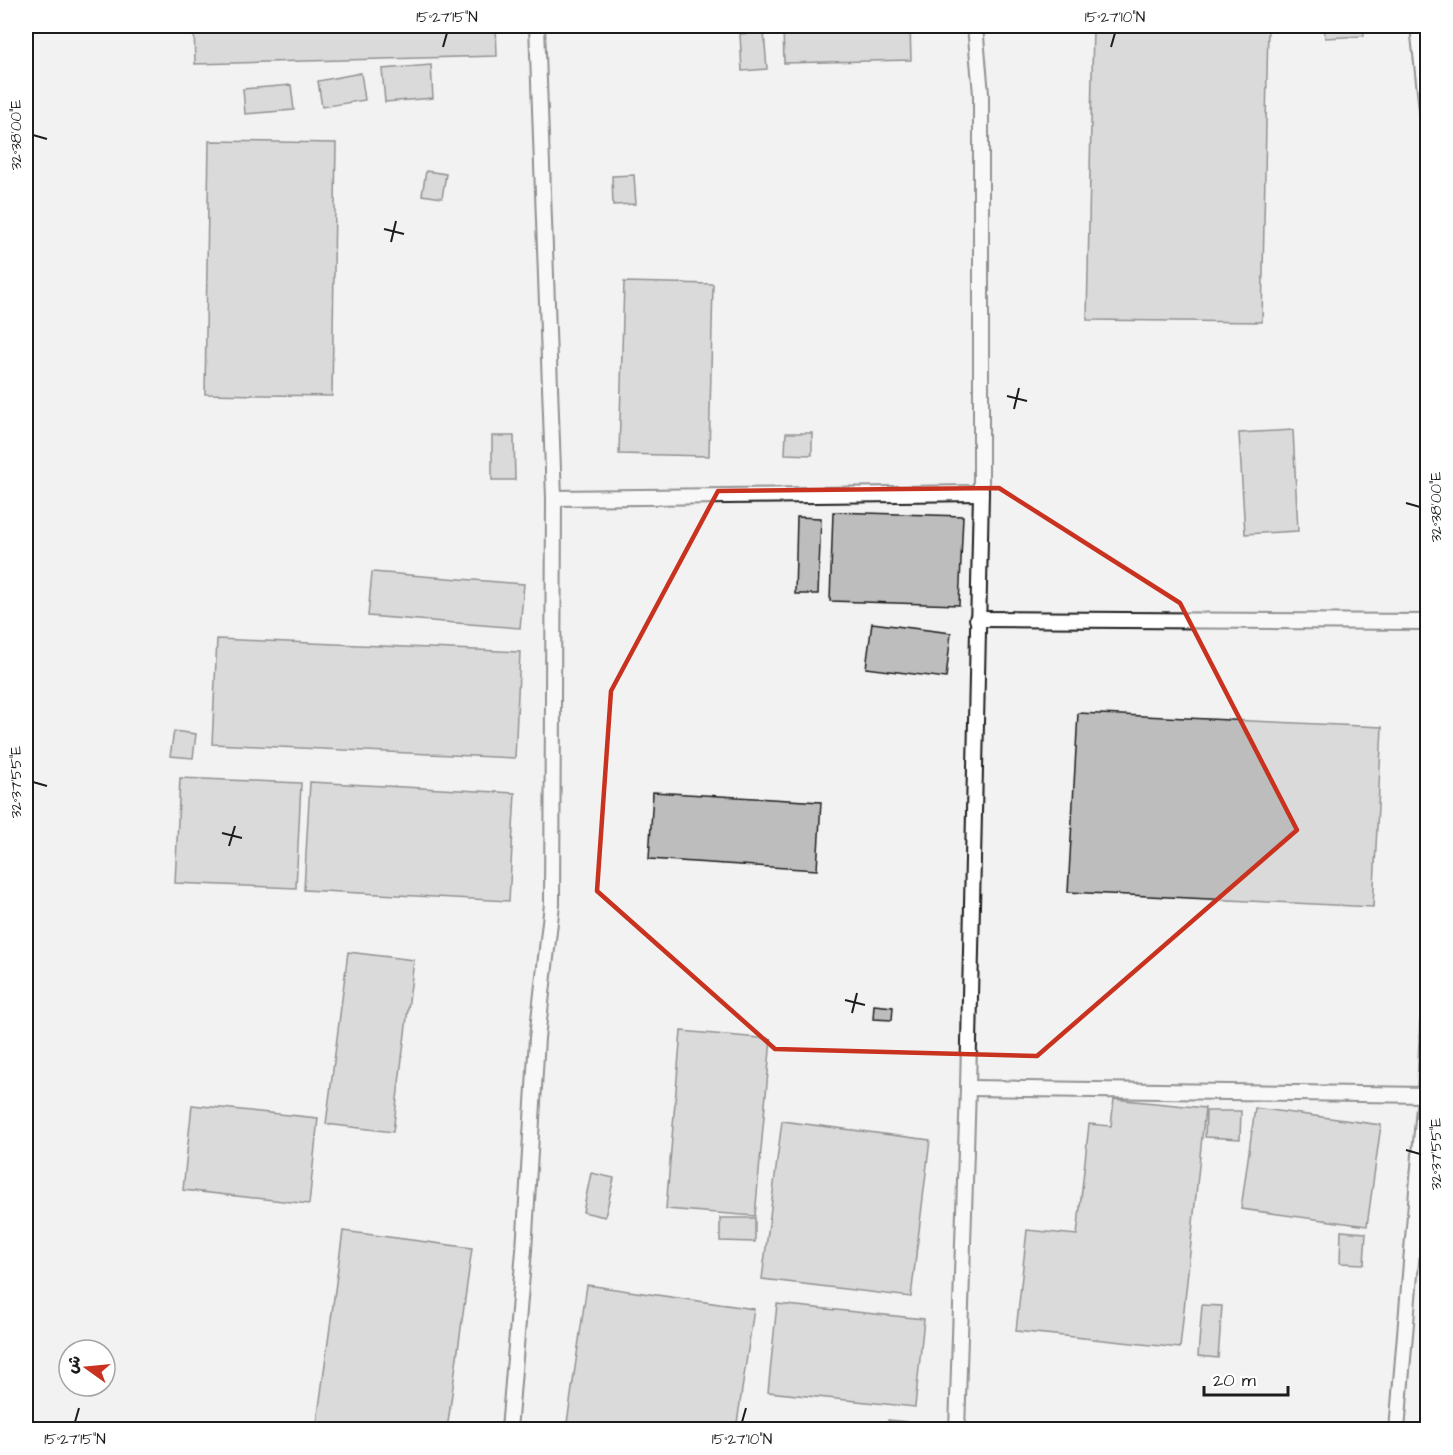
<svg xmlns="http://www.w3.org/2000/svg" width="1453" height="1455" font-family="'Architects Daughter','Playpen Sans Arabic',sans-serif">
	<rect width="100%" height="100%" fill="#f2f2f2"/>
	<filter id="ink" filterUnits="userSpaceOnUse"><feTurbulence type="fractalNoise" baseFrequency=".0167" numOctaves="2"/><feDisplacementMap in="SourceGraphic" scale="12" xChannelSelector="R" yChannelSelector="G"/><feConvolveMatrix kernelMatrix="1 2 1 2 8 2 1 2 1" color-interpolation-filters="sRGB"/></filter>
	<g filter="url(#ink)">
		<g fill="#bdbdbd" stroke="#1c1c1c" stroke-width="1.5">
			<path d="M194,26H496L497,56L195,64Z"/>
			<path d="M783,26H910L911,60L784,63Z"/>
			<path d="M1093,26H1268L1262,322L1087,320Z"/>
			<path d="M1324,26H1363L1364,36L1325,38Z"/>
			<path d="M764,32L767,69L742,71L740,34Z"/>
			<path d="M431,65L433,98L385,102L382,69Z"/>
			<path d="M361,73L365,100L322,107L318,81Z"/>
			<path d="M291,85L294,110L245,114L243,89Z"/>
			<path d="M209,141L336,143L332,396L205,394Z"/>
			<path d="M426,171L446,174L442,198L422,195Z"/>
			<path d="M634,175L636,204L613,205L612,176Z"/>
			<path d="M624,282L713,284L709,456L619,454Z"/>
			<path d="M1293,430L1298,531L1245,534L1239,433Z"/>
			<path d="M786,433H812V455L785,454Z"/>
			<path d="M492,436H514L515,480H492Z"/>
			<path d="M833,512L963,516L959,605L830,601Z"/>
			<path d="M797,517L821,518L818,594H795Z"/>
			<path d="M372,572L524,584L520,628L368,616Z"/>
			<path d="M872,623L951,633L946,678L866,668Z"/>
			<path d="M217,639L520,652L515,758L212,744Z"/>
			<path d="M1078,713L1382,727L1373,907L1068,892Z"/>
			<path d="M174,731L196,734L193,758L170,756Z"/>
			<path d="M180,778L301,783L296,888L175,883Z"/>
			<path d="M310,782L515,793L509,901L304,890Z"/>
			<path d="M653,792L821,802L817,870L649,859Z"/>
			<path d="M348,952L414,960L393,1132L326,1124Z"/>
			<path d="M874,1005L893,1007L892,1020L873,1019Z"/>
			<path d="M681,1031L771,1039L755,1216L666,1209Z"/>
			<path d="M1114,1099L1205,1108L1180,1348L1016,1331L1027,1230L1077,1235L1089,1124L1111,1126Z"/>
			<path d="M192,1105L318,1118L309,1204L183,1190Z"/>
			<path d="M1255,1108L1381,1125L1367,1226L1241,1209Z"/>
			<path d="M1206,1111H1241L1240,1139L1205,1137Z"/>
			<path d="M782,1121L930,1140L911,1297L762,1279Z"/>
			<path d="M591,1173L614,1178L605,1217L583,1212Z"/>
			<path d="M720,1218H755V1242L720,1241Z"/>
			<path d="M343,1231L472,1248L447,1430H316Z"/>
			<path d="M1341,1231L1366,1233L1364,1264L1340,1263Z"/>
			<path d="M587,1285L754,1309L736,1430H678L658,1427L657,1430H566Z"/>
			<path d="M777,1304L924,1319L915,1407L768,1392Z"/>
			<path d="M1202,1305L1222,1306L1218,1358L1198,1356Z"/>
			<path d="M888,1420L907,1422L906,1430H887Z"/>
		</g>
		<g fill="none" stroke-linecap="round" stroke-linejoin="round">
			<g stroke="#1c1c1c" stroke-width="18">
				<g id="service">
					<path d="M1418,26L1428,119"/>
					<path d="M554,498L981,493"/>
					<path d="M977,619L1428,622"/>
					<path d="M968,1088L1425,1095"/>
					<path d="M509,1430L524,1250L537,1038L552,904L554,498L537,26"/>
					<path d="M957,1430L968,1088L981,493V94L975,26"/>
					<path d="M1397,1430L1425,1095L1428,1022"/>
				</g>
			</g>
			<use href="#service" stroke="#fff" stroke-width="14"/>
		</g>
	</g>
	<path d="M0 0H1453V1455H0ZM999,488L1180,603L1297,830L1037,1056L775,1049L597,891L611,691L718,491Z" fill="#f2f2f2" fill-opacity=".55" fill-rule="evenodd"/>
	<path fill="none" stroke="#c8321e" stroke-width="4.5" stroke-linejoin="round" d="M999,488L1180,603L1297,830L1037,1056L775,1049L597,891L611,691L718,491Z"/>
	<path fill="none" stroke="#1c1c1c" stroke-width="2" d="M443,47L447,33M1111,47L1115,33M33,135L47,139M384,229L404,234M391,242L396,221M1007,396L1027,401M1014,409L1019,388M1406,503L1420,507M33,782L47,786M222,833L242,838M229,846L235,826M845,1000L865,1005M852,1013L857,993M1406,1150L1420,1154M75,1422L79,1408M742,1422L746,1408"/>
	<rect width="1453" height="1455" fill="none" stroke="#fff" stroke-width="66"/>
	<g transform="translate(87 1368) rotate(285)"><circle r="28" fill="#ffffff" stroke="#a4a4a4" stroke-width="1.5"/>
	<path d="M0-4.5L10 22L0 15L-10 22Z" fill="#c8321e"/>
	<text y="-9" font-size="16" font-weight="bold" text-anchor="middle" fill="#1c1c1c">ش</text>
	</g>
	<path d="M1204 1386v9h84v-9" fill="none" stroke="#1c1c1c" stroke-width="3"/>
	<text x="1213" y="1386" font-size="18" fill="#1c1c1c" stroke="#ffffff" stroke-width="4.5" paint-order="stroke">20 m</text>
	<rect x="33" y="33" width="1387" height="1389" fill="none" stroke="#1c1c1c" stroke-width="2"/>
	<g font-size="15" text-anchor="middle" fill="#1c1c1c">
		<text x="447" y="22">15°27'15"N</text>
		<text x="1115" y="22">15°27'10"N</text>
		<text transform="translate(16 135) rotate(-90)" y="5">32°38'00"E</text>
		<text transform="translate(1436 507) rotate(-90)" y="5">32°38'00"E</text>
		<text transform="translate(16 782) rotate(-90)" y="5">32°37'55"E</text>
		<text transform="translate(1436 1154) rotate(-90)" y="5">32°37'55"E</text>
		<text x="75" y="1444">15°27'15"N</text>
		<text x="742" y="1444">15°27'10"N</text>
	</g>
</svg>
